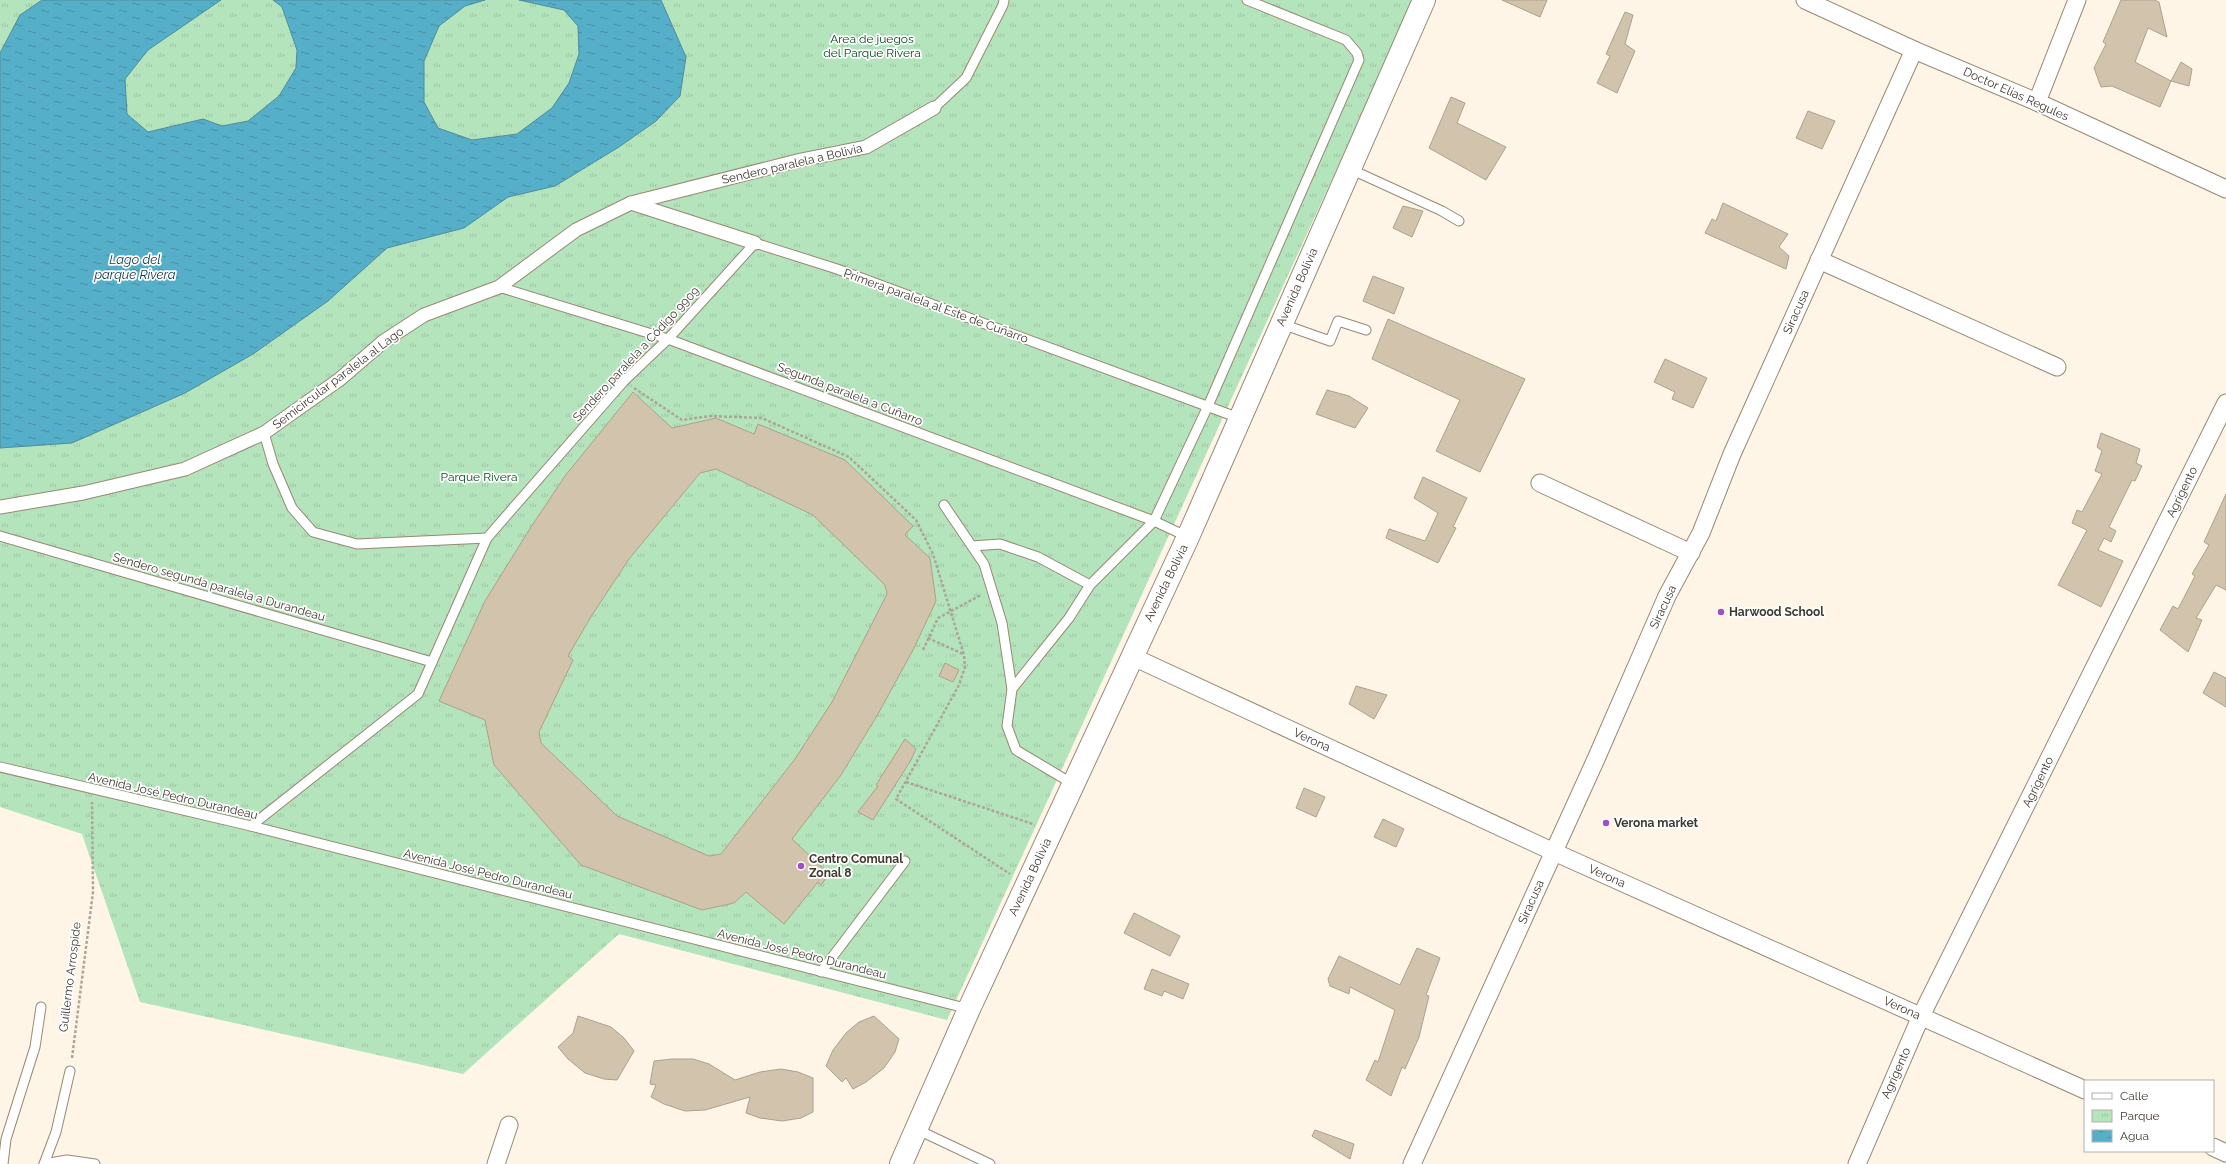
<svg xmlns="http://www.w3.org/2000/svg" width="2226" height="1164" font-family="Raleway,sans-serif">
	<defs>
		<pattern id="park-tufts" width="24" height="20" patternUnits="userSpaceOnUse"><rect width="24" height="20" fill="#b4e4bc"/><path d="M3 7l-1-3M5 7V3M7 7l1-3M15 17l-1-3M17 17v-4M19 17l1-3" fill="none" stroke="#9cc4a2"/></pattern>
		<pattern id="water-ripples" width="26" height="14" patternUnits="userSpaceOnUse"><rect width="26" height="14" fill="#55afc9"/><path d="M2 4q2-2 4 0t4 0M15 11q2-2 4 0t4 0" fill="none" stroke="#488fa4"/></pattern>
	</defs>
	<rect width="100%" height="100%" fill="#fef5e7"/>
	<path fill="url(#park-tufts)" d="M0,0H1414L947,1020L619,934L463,1074L140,1002L82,834L0,807Z"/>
	<path fill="url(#water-ripples)" stroke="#4f8c9b" d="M42,0H221L148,50L125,79L127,114L148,132L203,119L222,126L248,121L279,96L296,68L297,50L282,7L273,0H485L465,6L439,26L424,61V102L438,128L472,140L517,134L552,108L569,83L579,54L578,26L564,10L519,0H661L686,57L680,96L656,121L619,147L555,186L508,197L464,228L387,248L328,301L253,354L185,393L72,443L0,448V53L20,15Z"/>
	<g fill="#d2c3ad" stroke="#aea08a" fill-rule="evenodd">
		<path d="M1502,0H1547L1540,17Z"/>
		<path d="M2121,0H2154L2159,2L2167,37L2148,28L2135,62L2171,81L2160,107L2112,86L2101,87L2094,68L2106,44L2103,42Z"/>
		<path d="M1625,12L1633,15L1625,44L1635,51L1617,93L1597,83L1610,56L1606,54Z"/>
		<path d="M2181,62L2192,69L2189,86L2171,81Z"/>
		<path d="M1451,97L1465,103L1457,123L1506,147L1486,180L1429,148Z"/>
		<path d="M1808,111L1835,121L1822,149L1796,138Z"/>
		<path d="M1723,203L1788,234L1779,247L1789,256L1786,269L1705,233L1712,219L1716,221Z"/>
		<path d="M1403,206L1423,211L1412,237L1393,228Z"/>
		<path d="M1373,276L1404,288L1394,314L1363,301Z"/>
		<path d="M1388,319L1525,379L1480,472L1436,451L1460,400L1372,359Z"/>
		<path d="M1665,359L1707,378L1693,408L1672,399L1675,392L1654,382Z"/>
		<path d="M1327,390L1349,396L1368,408L1355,428L1316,414Z"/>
		<path d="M633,392L672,428L716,418L754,434L758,424L845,460L913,526L905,535L930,558L936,601L913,650L878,714L841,775L792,839L829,874L821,885L818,882L784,924L746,892L734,903L702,910L581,865L494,765L485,720L439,701L485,601L529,530L565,476ZM716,469L813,515L885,585L887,594L832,702L795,759L721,854L709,856L617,816L541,743L539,732L573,660L568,656L592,615L629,559L700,473Z"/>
		<path d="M2101,433L2140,449L2136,463L2142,466L2135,481L2132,480L2109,527L2116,531L2111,542L2104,538L2098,550L2123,561L2101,607L2058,585L2087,530L2072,523L2077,510L2082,512L2102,474L2095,471L2102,451L2097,447Z"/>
		<path d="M1423,477L1467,498L1453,527L1456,528L1438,563L1386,538L1389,529L1425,541L1438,513L1414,498Z"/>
		<path d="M2226,494V590L2216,585L2196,618L2202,620L2188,652L2160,630L2173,606L2178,609L2195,576L2192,574L2209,545L2204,542Z"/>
		<path d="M945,663L959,670L953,682L939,676Z"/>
		<path d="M2214,672L2226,678V707L2203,693Z"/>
		<path d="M1356,686L1387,695L1374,719L1349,704Z"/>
		<path d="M905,739L916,749L911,760L873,820L858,812L878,786L876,785Z"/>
		<path d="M1304,788L1325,797L1316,817L1296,808Z"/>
		<path d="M1383,819L1404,829L1396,847L1374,837Z"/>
		<path d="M1134,913L1180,936L1170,956L1124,933Z"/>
		<path d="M1417,948L1440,958L1426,995L1429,996L1419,1037L1405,1069L1402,1067L1391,1096L1366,1080L1375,1060L1378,1062L1395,1010L1350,987L1349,994L1330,986L1328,979L1339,956L1400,985Z"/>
		<path d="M1152,969L1189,984L1183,999L1164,991L1162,996L1144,989Z"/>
		<path d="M578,1016L611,1027L624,1038L634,1051L617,1080L604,1079L585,1073L568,1059L558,1047L573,1033Z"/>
		<path d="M874,1016L899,1039L895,1052L884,1068L866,1082L853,1089L846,1078L842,1082L826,1066L833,1050L846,1033L859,1022Z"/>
		<path d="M672,1059H693L709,1064L735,1080L760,1072L781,1069L798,1072L813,1078V1112L801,1118L782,1121L760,1118L746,1113L750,1097L705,1110L685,1111L664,1104L651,1097L656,1085L650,1084L654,1061Z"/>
		<path d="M1315,1130L1354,1144L1350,1159L1312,1136Z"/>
	</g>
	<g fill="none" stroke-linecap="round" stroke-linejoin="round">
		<g stroke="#978974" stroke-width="11">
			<g id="service">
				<path d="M934,108L966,78L1003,5L1004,0"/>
				<path d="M1350,169L1442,211L1459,221"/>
				<path d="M499,287L668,339L1154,521L1188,537"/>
				<path d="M1282,324L1330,341L1338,321L1366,330"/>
				<path d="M264,433L273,464L292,508L313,532L357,544L487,538"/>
				<path d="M944,505L984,564L1002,623L1012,689"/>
				<path d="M0,536L432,662"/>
				<path d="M972,546L1000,544L1038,557L1090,585"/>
				<path d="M0,767L251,826L969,1009"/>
				<path d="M1073,784L1016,750L1007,726L1012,689L1069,618L1090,585L1154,521L1208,406L1359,60L1357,53L1346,40L1247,0"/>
				<path d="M251,826L418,694L487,538L624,381L668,339L755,243L837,269L1239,418"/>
				<path d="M821,972L905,861"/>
				<path d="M916,1129L990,1164"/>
				<path d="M3,1164L6,1139L35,1047L41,1007"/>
				<path d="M44,1164L56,1132L70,1071"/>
				<path d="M44,1164L67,1160L95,1164"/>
			</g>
		</g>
		<g stroke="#978974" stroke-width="15">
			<g id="pedestrian">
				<path d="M631,203L755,243"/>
				<path d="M0,507L83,493L185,469L264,433L340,379L384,341L424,315L499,287L576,230L631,203L801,160L866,147L934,108"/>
			</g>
		</g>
		<g stroke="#978974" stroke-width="19">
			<g id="minor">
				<path d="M1805,0L1914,50L2037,102L2226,189"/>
				<path d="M2037,102L2077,0"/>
				<path d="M1819,260L2057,367"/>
				<path d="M1540,483L1691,553"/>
				<path d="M1131,656L1554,852L2085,1090"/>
				<path d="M2213,1147L2226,1153"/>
				<path d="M496,1164L509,1125"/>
				<path d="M1412,1164L1596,759L1667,596L1701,533L1732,454L1914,50"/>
				<path d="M1857,1164L1921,1016L2226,403"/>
			</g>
		</g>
		<g stroke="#978974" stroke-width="24">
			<path id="tertiary" d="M901,1164L969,1009L1188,537L1424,0"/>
		</g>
		<g stroke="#ada599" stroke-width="2.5" stroke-dasharray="3 2" stroke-linecap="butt">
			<path d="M634,388L682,420L710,416L762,418L849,457L916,520L933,554L964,655L965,667L959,685L896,799L1010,874"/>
			<path d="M928,638L963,654"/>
			<path d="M923,650L938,618L981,595"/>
			<path d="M906,782L1033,824"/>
			<path d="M72,1058L93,892L92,802"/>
		</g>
		<use href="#service" stroke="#fff" stroke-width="9"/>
		<use href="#pedestrian" stroke="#fff" stroke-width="13"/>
		<use href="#minor" stroke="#fff" stroke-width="17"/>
		<use href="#tertiary" stroke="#fff" stroke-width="22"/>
	</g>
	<g fill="#9f50c1" stroke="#fff" stroke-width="1.5">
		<circle cx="1721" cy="612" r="4"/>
		<circle cx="1606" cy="823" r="4"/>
		<circle cx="801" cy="866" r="4"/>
	</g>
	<g text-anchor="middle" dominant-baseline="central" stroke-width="3.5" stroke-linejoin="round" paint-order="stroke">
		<g font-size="12" fill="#00491c" stroke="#fff">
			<text x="872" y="39">Area de juegos<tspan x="872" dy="14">del Parque Rivera</tspan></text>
			<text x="479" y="477">Parque Rivera</text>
		</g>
		<g font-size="12" fill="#403930" stroke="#fff">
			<text transform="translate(2016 94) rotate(24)">Doctor Elias Regules</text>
			<text transform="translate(792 164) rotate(-13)">Sendero paralela a Bolivia</text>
			<text transform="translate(1297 287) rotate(-66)">Avenida Bolivia</text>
			<text transform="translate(936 306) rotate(20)">Primera paralela al Este de Cuñarro</text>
			<text transform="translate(1796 312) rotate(-66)">Siracusa</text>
			<text transform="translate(636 354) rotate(-47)">Sendero paralela a Código 9909</text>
			<text transform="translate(338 378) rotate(-37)">Semicircular paralela al Lago</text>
			<text transform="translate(850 394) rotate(21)">Segunda paralela a Cuñarro</text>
			<text transform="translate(2182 492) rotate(-64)">Agrigento</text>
			<text transform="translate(1166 583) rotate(-64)">Avenida Bolivia</text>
			<text transform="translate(219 587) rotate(16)">Sendero segunda paralela a Durandeau</text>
			<text transform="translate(1663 607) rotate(-65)">Siracusa</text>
			<text transform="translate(1312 740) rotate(25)">Verona</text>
			<text transform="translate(2038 782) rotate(-64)">Agrigento</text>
			<text transform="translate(173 796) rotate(13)">Avenida José Pedro Durandeau</text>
			<text transform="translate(488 874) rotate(14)">Avenida José Pedro Durandeau</text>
			<text transform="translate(1607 876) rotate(24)">Verona</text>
			<text transform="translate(1030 877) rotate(-65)">Avenida Bolivia</text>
			<text transform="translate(1531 902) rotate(-66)">Siracusa</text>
			<text transform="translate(802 954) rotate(14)">Avenida José Pedro Durandeau</text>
			<text transform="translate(70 977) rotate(-83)">Guillermo Arrospide</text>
			<text transform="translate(1902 1008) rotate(24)">Verona</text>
			<text transform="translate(1896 1073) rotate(-66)">Agrigento</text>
		</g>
		<g font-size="12" font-weight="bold" fill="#403930" stroke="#fff" text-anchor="start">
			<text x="1729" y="612">Harwood School</text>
			<text x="1614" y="823">Verona market</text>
			<text x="809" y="859">Centro Comunal<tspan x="809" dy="14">Zonal 8</tspan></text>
		</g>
		<g font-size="13" font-style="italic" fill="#0b3642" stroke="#fff">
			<text x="135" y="259">Lago del<tspan x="135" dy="15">parque Rivera</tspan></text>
		</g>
	</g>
	<rect x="2084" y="1080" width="130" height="72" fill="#ffffff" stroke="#b3b0ac"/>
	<rect x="2092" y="1093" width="20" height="6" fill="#ffffff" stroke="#b3b0ac"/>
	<text x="2120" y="1100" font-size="12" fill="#403930">Calle</text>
	<rect x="2092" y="1110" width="20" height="12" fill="url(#park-tufts)" stroke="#b3b0ac"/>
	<text x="2120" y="1120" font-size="12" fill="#403930">Parque</text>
	<rect x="2092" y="1130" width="20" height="12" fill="url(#water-ripples)" stroke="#b3b0ac"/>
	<text x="2120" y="1140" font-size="12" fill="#403930">Agua</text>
</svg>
